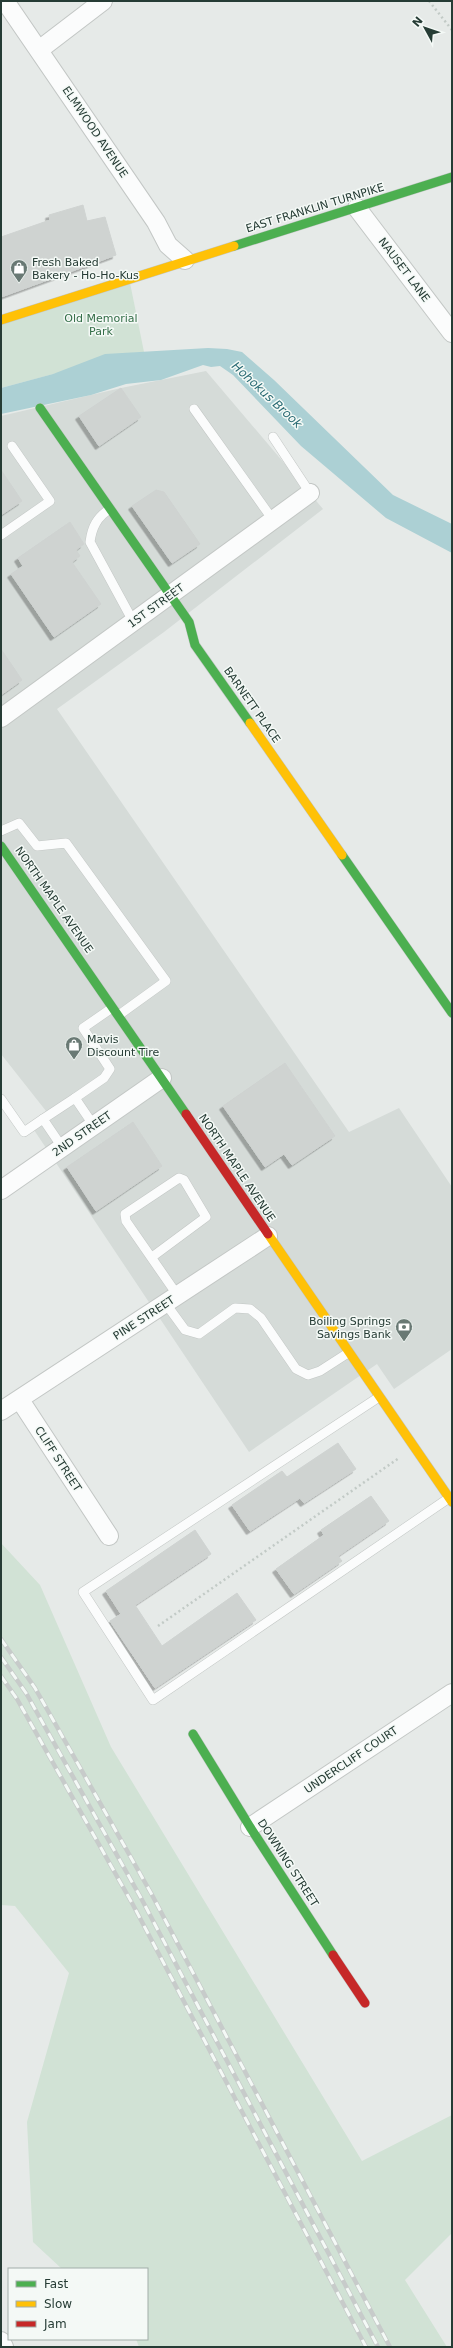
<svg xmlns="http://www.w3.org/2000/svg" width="453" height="2348" font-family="'DejaVu Sans',sans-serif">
	<defs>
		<filter id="shadow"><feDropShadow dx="-3.5" dy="3.5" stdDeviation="0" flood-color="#0004"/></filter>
	</defs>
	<rect width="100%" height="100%" fill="#e6eae8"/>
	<path fill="#d5dbd8" d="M206,371L323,509L164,632L57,709L349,1132L399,1108L452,1187V1349L394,1389L377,1364L249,1452L30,1124L46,1111L1,1054V416L121,388Z"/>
	<g fill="#d1e2d5">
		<path d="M129,278L144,352L132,353L1,388V320Z"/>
		<path d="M1,1543L40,1585L111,1747L362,2161L452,2115V2233L405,2280L447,2347H139L136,2339H147V2269H62L33,2242L27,2122L69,1973L15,1906L1,1905Z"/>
	</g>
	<path fill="#acd0d4" d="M208,348L227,349L242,352L274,380L393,495L452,524V553L386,518L301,446L233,375L220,366L211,367L203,365L161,380L126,384L91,395L1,414V388L53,374L105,354Z"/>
	<g fill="#cfd3d1" stroke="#cfd3d1" filter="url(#shadow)">
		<path d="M83,205L87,221L105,217L116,255L1,297V237L50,220L49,215Z"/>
		<path d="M121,388L141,417L99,446L79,416Z"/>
		<path d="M1,470L22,501L1,515Z"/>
		<path d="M156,490L164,492L200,544L172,563L132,506Z"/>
		<path d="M70,522L84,544L76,550L80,556L72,562L101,604L54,637L11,574L23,566L18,558Z"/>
		<path d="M1,649L22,680L1,695Z"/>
		<path d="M285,1063L335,1136L292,1165L284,1154L265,1167L223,1106Z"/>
		<path d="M133,1122L162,1166L96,1211L67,1167Z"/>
		<path d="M338,1443L356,1469L304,1503L300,1498L250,1531L232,1505L282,1471L287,1477Z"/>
		<path d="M371,1496L389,1521L338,1556L342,1561L294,1594L276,1569L324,1535L321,1530Z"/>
		<path d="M195,1530L211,1554L135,1605L162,1646L237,1593L256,1620L155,1688L110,1621L121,1614L106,1591Z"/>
	</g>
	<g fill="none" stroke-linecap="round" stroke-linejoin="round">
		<g stroke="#c3c7c5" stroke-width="10">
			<g id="lane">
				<path d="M194,409L273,520"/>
				<path d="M273,437L310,493"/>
				<path d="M110,509C97,517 92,527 90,542L134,623"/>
				<path d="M1,535L50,501L12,446"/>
				<path d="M1,831L19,823L37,846L66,843L166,981L119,1015"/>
				<path d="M75,1098L104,1078L110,1069L83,1028L112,1008"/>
				<path d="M1,1099L24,1132L43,1119"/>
				<path d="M62,1147L43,1119L75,1098L94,1126"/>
				<path d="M152,1257L206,1217L184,1180L179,1178L125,1214L126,1221L178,1296"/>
				<path d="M166,1304L185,1330L199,1334L235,1308L250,1309L261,1318L296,1369L308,1375L320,1371L348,1353"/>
				<path d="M379,1397L83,1592L153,1700L449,1498"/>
			</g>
		</g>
		<g stroke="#c3c7c5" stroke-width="20">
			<g id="street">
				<path d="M5,1L156,222L168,245L185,260"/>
				<path d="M39,50L103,1"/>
				<path d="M357,208L452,333"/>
				<path d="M1,718L310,493"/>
				<path d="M1,1190L162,1078"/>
				<path d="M20,1400L109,1536"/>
				<path d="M1,1411L268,1236"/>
				<path d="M250,1827L452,1693"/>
				<path d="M1,2341L4,2347"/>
			</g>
		</g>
		<g stroke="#c2c7c5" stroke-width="10">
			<g id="fast">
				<path d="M234,246L452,177"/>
				<path d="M40,408L189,622L195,645L250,723"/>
				<path d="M1,846L186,1114"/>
				<path d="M342,855L452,1013"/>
				<path d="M193,1734L250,1827L333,1955"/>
			</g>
		</g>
		<g stroke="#c2c7c5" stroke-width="10">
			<g id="slow">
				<path d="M1,320L234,246"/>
				<path d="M250,723L342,855"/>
				<path d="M268,1234L452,1502"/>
			</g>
		</g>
		<g stroke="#c2c7c5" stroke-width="10">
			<g id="jam">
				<path d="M186,1114L268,1234"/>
				<path d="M333,1955L365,2003"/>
			</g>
		</g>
		<g stroke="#c2cac6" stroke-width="2.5" stroke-dasharray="2 3" stroke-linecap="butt">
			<path d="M429,1L452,30"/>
			<path d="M158,1626L399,1458"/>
		</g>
		<use href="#lane" stroke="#fbfcfc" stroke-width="9"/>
		<use href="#street" stroke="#fbfcfc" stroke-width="18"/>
		<use href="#fast" stroke="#4caf50" stroke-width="9"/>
		<use href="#slow" stroke="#ffc107" stroke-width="9"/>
		<use href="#jam" stroke="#c62828" stroke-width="9"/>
		<g stroke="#c7cbca" stroke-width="4.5">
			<g id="rail">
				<path d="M1,1639L35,1688L151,1893L390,2347"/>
				<path d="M1,1657L26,1693L141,1898L378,2347"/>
				<path d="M1,1676L17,1699L132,1903L366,2347"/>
			</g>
		</g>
		<use href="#rail" stroke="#f4f9f6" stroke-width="3" stroke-dasharray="9" stroke-linecap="butt"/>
	</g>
	<defs>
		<g id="shop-pin" transform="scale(0.9)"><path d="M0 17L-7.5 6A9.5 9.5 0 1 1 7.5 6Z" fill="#697974" stroke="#f4f9f6"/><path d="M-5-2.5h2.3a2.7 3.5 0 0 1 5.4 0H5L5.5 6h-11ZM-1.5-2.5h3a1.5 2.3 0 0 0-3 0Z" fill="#fff"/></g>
		<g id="bank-pin" transform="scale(0.9)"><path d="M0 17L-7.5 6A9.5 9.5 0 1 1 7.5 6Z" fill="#697974" stroke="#f4f9f6"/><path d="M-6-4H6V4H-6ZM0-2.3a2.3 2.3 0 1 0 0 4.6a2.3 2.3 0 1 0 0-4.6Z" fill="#fff"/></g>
	</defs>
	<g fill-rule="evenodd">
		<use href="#shop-pin" x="19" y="268"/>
		<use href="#shop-pin" x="74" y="1045"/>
		<use href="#bank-pin" x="404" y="1327"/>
	</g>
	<g text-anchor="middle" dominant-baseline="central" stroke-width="3" stroke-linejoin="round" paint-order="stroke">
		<g font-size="11" fill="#263c35" stroke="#f4f9f6">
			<text transform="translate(95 132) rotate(56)">ELMWOOD AVENUE</text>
			<text transform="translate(315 208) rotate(-17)">EAST FRANKLIN TURNPIKE</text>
			<text transform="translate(404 270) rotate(53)">NAUSET LANE</text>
			<text transform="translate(156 606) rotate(-36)">1ST STREET</text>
			<text transform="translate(252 705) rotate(55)">BARNETT PLACE</text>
			<text transform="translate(54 900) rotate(55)">NORTH MAPLE AVENUE</text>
			<text transform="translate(82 1134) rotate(-35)">2ND STREET</text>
			<text transform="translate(237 1168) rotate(56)">NORTH MAPLE AVENUE</text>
			<text transform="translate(144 1318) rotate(-33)">PINE STREET</text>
			<text transform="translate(58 1459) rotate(57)">CLIFF STREET</text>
			<text transform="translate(351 1760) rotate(-34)">UNDERCLIFF COURT</text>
			<text transform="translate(288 1863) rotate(57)">DOWNING STREET</text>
		</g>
		<g font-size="11" fill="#263c35" stroke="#f4f9f6" text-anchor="start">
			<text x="32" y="262">Fresh Baked<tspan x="32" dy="13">Bakery - Ho-Ho-Kus</tspan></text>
			<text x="87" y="1039">Mavis<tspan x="87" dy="13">Discount Tire</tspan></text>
			<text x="391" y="1321" text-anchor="end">Boiling Springs<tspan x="391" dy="13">Savings Bank</tspan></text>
		</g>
		<g font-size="11" fill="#346e48" stroke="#f4f9f6">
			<text x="101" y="318">Old Memorial<tspan x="101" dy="13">Park</tspan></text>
		</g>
		<g font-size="12" font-style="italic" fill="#266871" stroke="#f4f9f6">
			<text transform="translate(267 395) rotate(43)">Hohokus Brook</text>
		</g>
	</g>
	<rect width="453" height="2348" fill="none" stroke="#263c35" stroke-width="4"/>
	<rect x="8" y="2268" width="140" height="72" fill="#f4f9f6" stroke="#a2ada9"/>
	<rect x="16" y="2281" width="20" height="6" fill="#4caf50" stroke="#a2ada9"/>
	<text x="44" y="2288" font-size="12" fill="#263c35">Fast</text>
	<rect x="16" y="2301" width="20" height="6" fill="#ffc107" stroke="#a2ada9"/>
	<text x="44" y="2308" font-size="12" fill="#263c35">Slow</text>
	<rect x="16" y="2321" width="20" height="6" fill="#c62828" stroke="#a2ada9"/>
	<text x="44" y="2328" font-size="12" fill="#263c35">Jam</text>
	<g transform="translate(425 28) rotate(310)" stroke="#f4f9f6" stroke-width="3" paint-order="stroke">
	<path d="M0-3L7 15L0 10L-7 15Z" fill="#263c35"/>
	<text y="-6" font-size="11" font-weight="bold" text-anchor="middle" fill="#263c35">N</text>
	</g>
</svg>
